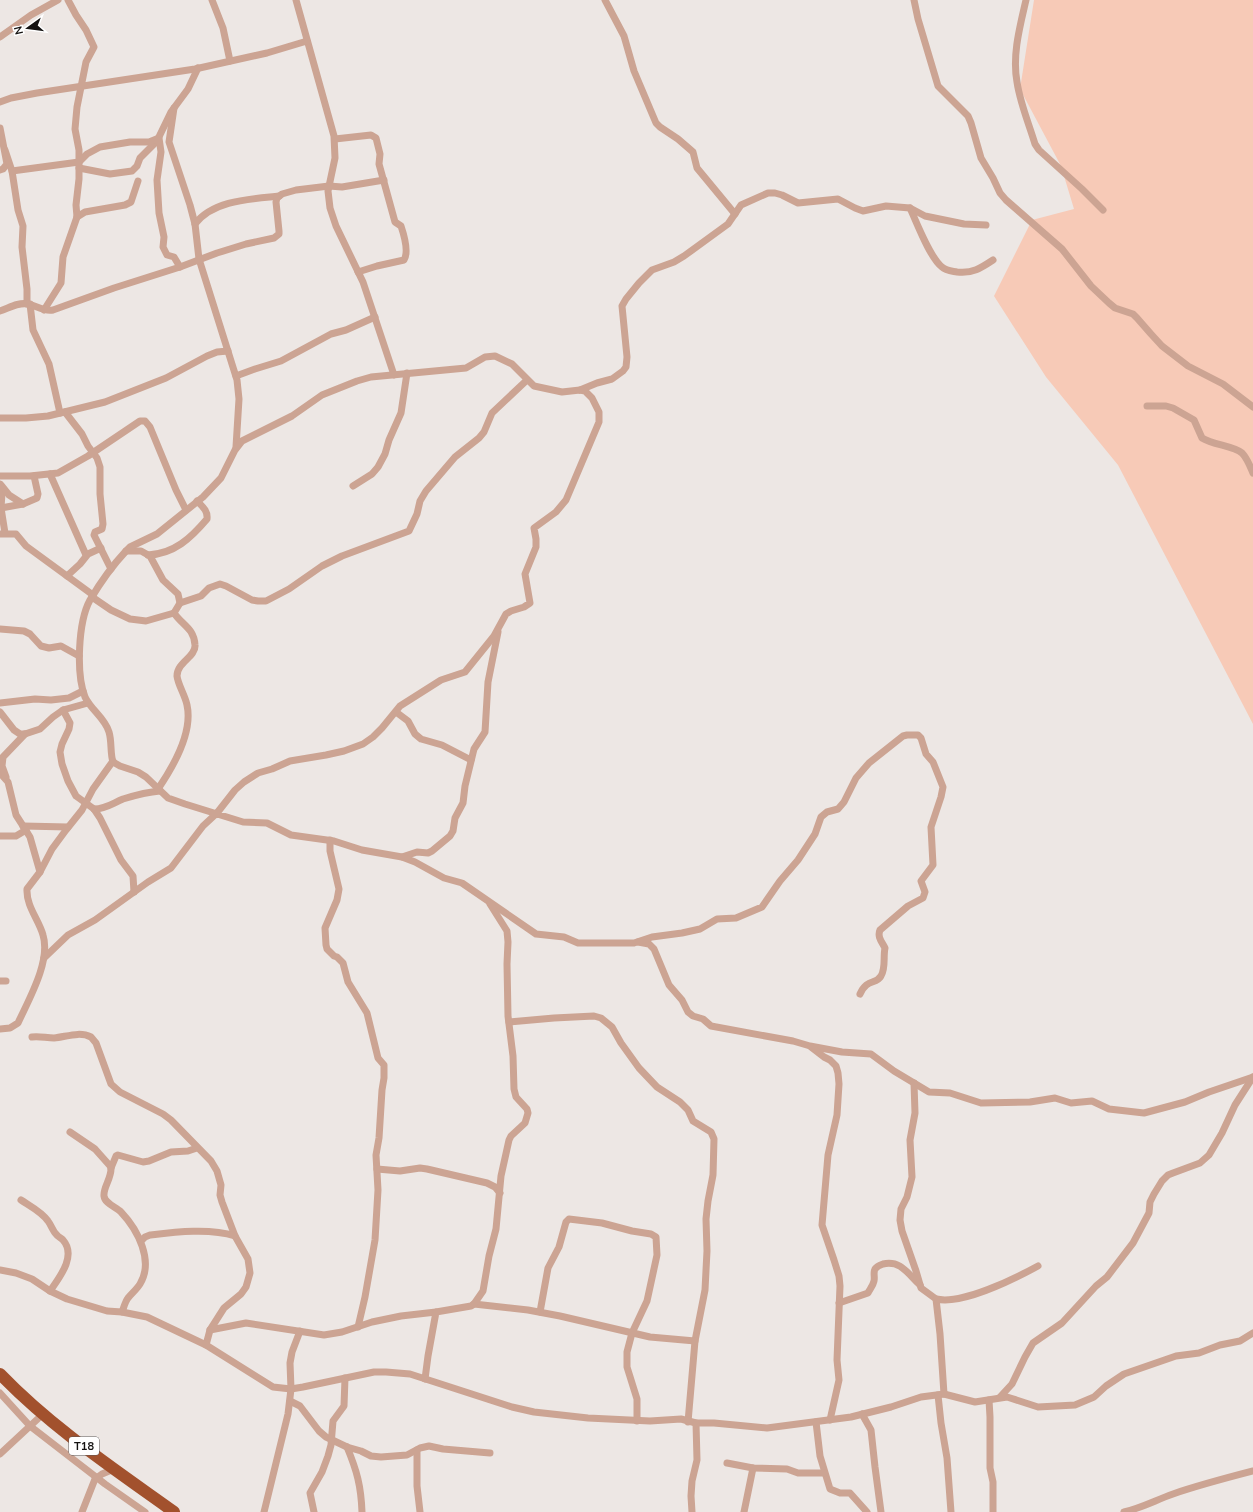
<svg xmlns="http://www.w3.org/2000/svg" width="1253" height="1512" font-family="Mulish,sans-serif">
	<rect width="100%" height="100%" fill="#ede7e4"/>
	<path fill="#f7cab7" d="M1034,0H1253V724L1118,465L1046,377L994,296L1032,220L1074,209L1061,166L1020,89Z"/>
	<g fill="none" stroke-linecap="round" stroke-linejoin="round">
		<g stroke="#cca493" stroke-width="7">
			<path d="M212,0L223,28L230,61"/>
			<path d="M296,0L334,136L335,158L328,191L330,208L336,226L363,282L394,375"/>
			<path d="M605,0L624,36L634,71L656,123L660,127L678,139L693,152L697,168L735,214"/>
			<path d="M914,0L918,19L938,86L968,116L971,123L981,158L993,178L1000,193L1006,200L1062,249L1091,286L1109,303L1115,308L1133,314L1137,318L1151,334L1162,346L1188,366L1223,384L1253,407"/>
			<path d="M1026,0C1020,26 1012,55 1017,82C1020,103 1029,124 1035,144L1039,150L1082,189L1103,210"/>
			<path d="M0,37L31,15L58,0"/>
			<path d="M0,102L11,98L37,93L195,69L267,53L307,41"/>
			<path d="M174,108L169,142L190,205L195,224L199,259L237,380L239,399L236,447"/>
			<path d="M0,128L7,164L3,169L0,170"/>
			<path d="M335,139L371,135L376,138L380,154L379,164L395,222L401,226C404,235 409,252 404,260L377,266L358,272"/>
			<path d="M5,150L12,171L18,210L23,226L22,247L27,289V304"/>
			<path d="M79,168L110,174L132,171L137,166L140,158L157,141L171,112L188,89L198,68"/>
			<path d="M12,171L79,162L87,154L100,147L130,142H149L159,138L161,152L157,180L159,213L164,237L163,247L167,255L174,257L180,267"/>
			<path d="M910,208C917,223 930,258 942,267C946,271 952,271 957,272C972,274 981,268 993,260"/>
			<path d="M77,217L85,212L125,205L131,202L138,181"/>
			<path d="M195,224C213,200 251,199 279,196"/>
			<path d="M30,304L33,330L49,364L60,413"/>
			<path d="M44,310L61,283L63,257L77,217L76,205L79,179V150L75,129L77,107L86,62L94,47L86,30L76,15L68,0"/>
			<path d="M0,311C9,308 18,302 28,304C37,306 44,312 53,310L114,288L180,267L217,253L246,244L274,238L279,234V231L276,202L277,198L282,194L296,190L329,186L342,187L384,180"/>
			<path d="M236,376L255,369L281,361L331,334L346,330L375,317"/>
			<path d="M580,390L597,383L612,379L623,371L626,367L627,357L622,306L626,299L639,283L652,270L674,262L684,256L728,224L741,205L768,193H775L782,195L798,203L838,199L855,208L863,211L886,206L910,208L925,216L964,224L986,225"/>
			<path d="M1147,406H1166L1173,408L1194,420L1202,438C1213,445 1234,446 1242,453C1247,458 1250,466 1253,473"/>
			<path d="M65,412L82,434L88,446L97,458L100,467V494L103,524L102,529L95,532L94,535L111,569"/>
			<path d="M0,418H26L48,416L105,402L166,378L207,356L217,352L228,351"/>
			<path d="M50,474L86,555"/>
			<path d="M0,476H30L58,473L88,456L140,421H145L150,427L176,490L186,510"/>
			<path d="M0,484L2,493L1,508L5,533"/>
			<path d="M1,485L9,495L23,504"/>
			<path d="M353,486L372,474L378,467L385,454L389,440L401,413L407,373"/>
			<path d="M1,508L23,504L37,498L38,494L34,476"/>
			<path d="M0,534H16L26,546L93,595"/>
			<path d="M126,551H141L150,556L163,580L178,594L180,603L174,613C182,625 194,628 195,645C196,657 177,662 177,676C178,685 185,695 187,705C193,732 173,767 158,789"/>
			<path d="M148,555C174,554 191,538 207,519C208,511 203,507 197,501"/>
			<path d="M67,576L80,564L88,554L101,548"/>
			<path d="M92,597L111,610L130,619L146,621L174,613"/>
			<path d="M180,603L201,596L209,588L220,584L226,586L252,600L258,601H266L289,589L322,566L342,556L409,531L417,514L420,501L426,491L455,457L479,438L484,432L492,413L527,380"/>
			<path d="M0,629L24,631L30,634L41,646L49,648L61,646L79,656"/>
			<path d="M0,703L35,699L51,700L69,698L83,691"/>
			<path d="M63,710L70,723L69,729L62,744L60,752L62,764L68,781L76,796L94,809L100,818L121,860L133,876L134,892"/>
			<path d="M0,712L14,730L20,734H25L40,729L53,717L63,710L88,703"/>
			<path d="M396,712L408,721L415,734L421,739L442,745L471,760"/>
			<path d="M0,773L8,782L16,815L25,829L30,837L40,872"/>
			<path d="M6,777L2,766L3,757L25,734"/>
			<path d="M94,809C106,809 113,803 123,799C136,795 147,792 160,791"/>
			<path d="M23,826L68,827"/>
			<path d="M0,836H16L26,830"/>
			<path d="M330,840V851L339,889L337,900L325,928L326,945L327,949L334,956L337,957L343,963L348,982L367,1013L378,1058L384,1065V1078L382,1090L379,1138L376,1155L378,1190L375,1240L365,1297L358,1327"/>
			<path d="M402,857L417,852L428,853L432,851L450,836L453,831L455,818L463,803L465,786L474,749L485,732L488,682L498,632"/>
			<path d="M638,942L649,944L654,949L669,985L682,1000L688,1012L693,1016L703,1019L711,1026L793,1041L810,1046L842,1052L871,1054L894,1071L929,1092L950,1093L981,1103L1030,1102L1055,1098L1071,1103L1092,1101L1109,1109L1144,1113L1185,1102L1209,1092L1253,1077"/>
			<path d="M44,958L68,935L95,920L148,882L171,868L203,826L217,813L235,790L244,782L258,773L272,769L290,761L326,755L344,751L363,744L373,737L382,728L400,706L441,680L465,672L494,636L506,614L511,611L524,607L530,603L525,574L536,547V539L534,528L556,512L566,500L599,422V412L592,398L585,391L580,390L562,392L534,386L512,364L495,356L485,357L466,368L371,377L357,381L322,395L292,416L242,441L235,450L221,478L203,497L157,534L130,547L126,551C112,566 100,583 90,600C78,622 76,674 85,697C91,710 105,718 109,732C112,742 110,753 113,762L120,766L138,772L146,777L168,798L185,804L243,822L267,823L291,835L334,841L362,850L402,857L415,862L444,878L462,883L536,934L564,937L578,943H634L652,937L682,933L700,929L717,919L736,918L762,907L780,881L798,860L815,834L821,817L827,812L838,809L844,802L856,778L869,763L903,736L907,735H918L921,738L926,754L933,762L943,787L941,797L931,827L933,865L921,881L925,892L923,898L908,906L880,930C877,937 882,942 885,948C883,957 886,968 881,976C876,985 867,978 860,994"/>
			<path d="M0,981H6"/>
			<path d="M509,1022L554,1018L594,1016L601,1018L612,1027L621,1043L639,1068L657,1087L680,1102L688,1110L693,1121L711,1132L714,1139L713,1175L708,1201L706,1219L707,1251L705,1290L695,1341L688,1422"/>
			<path d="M0,1029L10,1028L18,1023C29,999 51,961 43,935C39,920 26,906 27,889L40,872L52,849L66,830L82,810L93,789L113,761"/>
			<path d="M32,1037C40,1036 46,1038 54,1038C66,1037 79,1031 91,1037L96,1043L111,1084L120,1092L163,1114L171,1120L211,1161L217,1171L221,1185L220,1195L222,1202L235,1236L248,1259L250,1273L246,1287L241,1294L224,1308L210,1330L206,1345"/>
			<path d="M811,1047L824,1057L830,1060L836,1066L838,1073L839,1084L837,1115L828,1155L822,1225L834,1260L839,1276L840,1286L837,1360L839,1380L830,1420"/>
			<path d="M914,1083L915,1113L910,1140L912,1177L907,1197L901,1209L900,1220L902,1231L916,1271L921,1288L936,1299L940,1334L944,1394"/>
			<path d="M70,1132L95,1149L111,1167C112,1178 103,1187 104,1196C105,1204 116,1207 121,1212C138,1230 154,1261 140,1284C137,1289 132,1293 128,1298C125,1302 124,1307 122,1312"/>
			<path d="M111,1168L116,1156L118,1155L143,1162L149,1161L171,1152L188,1151L197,1148"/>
			<path d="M377,1169L400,1171L420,1168L427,1169L487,1183L495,1187L500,1193"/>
			<path d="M21,1200C30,1206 42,1212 48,1221C51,1225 53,1231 56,1234C58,1237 61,1238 63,1240C77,1256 59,1278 50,1291"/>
			<path d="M141,1241L145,1237L150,1235C176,1232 210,1228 235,1236"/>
			<path d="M0,1270L16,1273L32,1279L50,1291L67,1299L107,1311L122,1312L147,1317L206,1345L273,1387L291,1389L303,1387L374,1372H386L410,1374L512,1407L534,1412L588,1418L650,1421L681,1419L696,1423H714L767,1428L851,1417L891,1407L921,1397L944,1394L975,1402L1007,1397L1038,1407L1075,1405L1094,1397L1106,1386L1124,1374L1176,1356L1199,1353L1220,1345L1240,1341L1253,1333"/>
			<path d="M936,1299C962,1305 1014,1279 1038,1266"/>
			<path d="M839,1303L868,1293C870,1289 873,1286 874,1281C875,1277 873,1273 875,1269C877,1266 880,1265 883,1264C901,1260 908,1274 920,1285"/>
			<path d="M474,1304L528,1310L560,1316L650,1337L695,1341"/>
			<path d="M540,1312L548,1268L559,1247L566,1222L569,1219L602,1223L632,1231L651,1234L656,1237L657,1255L647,1301L632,1333L627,1352V1367L637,1399V1421"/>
			<path d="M210,1330L246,1323L324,1335L342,1332L372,1322L401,1316L436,1312"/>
			<path d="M425,1379L428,1356L436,1312L471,1306L474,1304L483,1291L489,1256L496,1229L501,1176L509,1140L511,1136L525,1123L528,1113L527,1109L516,1097L514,1089L513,1056L508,1016L507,964L508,942L507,931L490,904"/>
			<path d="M0,1393L30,1426L105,1484L145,1512"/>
			<path d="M938,1395L941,1423L947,1458L951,1512"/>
			<path d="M1000,1397L1012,1384L1025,1357L1033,1343L1062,1323L1096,1286L1107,1277L1133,1243L1149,1213L1150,1202L1154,1194L1162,1181L1168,1175L1173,1173L1200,1163L1209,1155L1222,1133L1235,1105L1253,1077"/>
			<path d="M989,1400L990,1417V1468L993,1482V1512"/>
			<path d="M290,1401L300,1406L319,1431L326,1437L347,1447L361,1451L371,1456L381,1457L407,1455L420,1448L429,1446L443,1449L490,1453"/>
			<path d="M862,1414L871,1430L875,1467L881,1512"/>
			<path d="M816,1422L820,1456L830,1489L840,1493H850L867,1512"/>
			<path d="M347,1447C357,1471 361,1486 362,1512"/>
			<path d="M417,1450V1486L420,1512"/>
			<path d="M0,1454L43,1414"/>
			<path d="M727,1463L753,1468L787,1469L798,1473H824"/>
			<path d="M82,1512L95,1479L102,1474L114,1469"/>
			<path d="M264,1512L288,1414L291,1389L290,1363L292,1352L300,1331"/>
			<path d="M314,1512L310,1493L322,1472L328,1456L331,1445L333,1421L344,1406L345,1378"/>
			<path d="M692,1512L691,1496L692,1481L697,1460L696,1423"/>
			<path d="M744,1512L753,1468"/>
			<path d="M1124,1512C1141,1508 1156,1500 1173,1494C1199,1485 1226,1478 1253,1471"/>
		</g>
		<path stroke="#a2512d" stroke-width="12" d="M0,1374C51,1427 114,1469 174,1512"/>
	</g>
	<g text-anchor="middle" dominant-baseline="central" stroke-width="4" stroke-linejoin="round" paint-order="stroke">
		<rect fill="#fff" stroke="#5a5958" stroke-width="1" x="69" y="1437" width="30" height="18" rx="3"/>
		<g font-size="11" font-weight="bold" fill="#141211">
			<text x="84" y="1446">T18</text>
		</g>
	</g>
	<g transform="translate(28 28) rotate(256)" stroke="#ffffff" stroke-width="3" paint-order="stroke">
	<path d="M0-3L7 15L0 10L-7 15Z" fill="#141211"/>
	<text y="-6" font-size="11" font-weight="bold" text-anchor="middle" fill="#141211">N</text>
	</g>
</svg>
